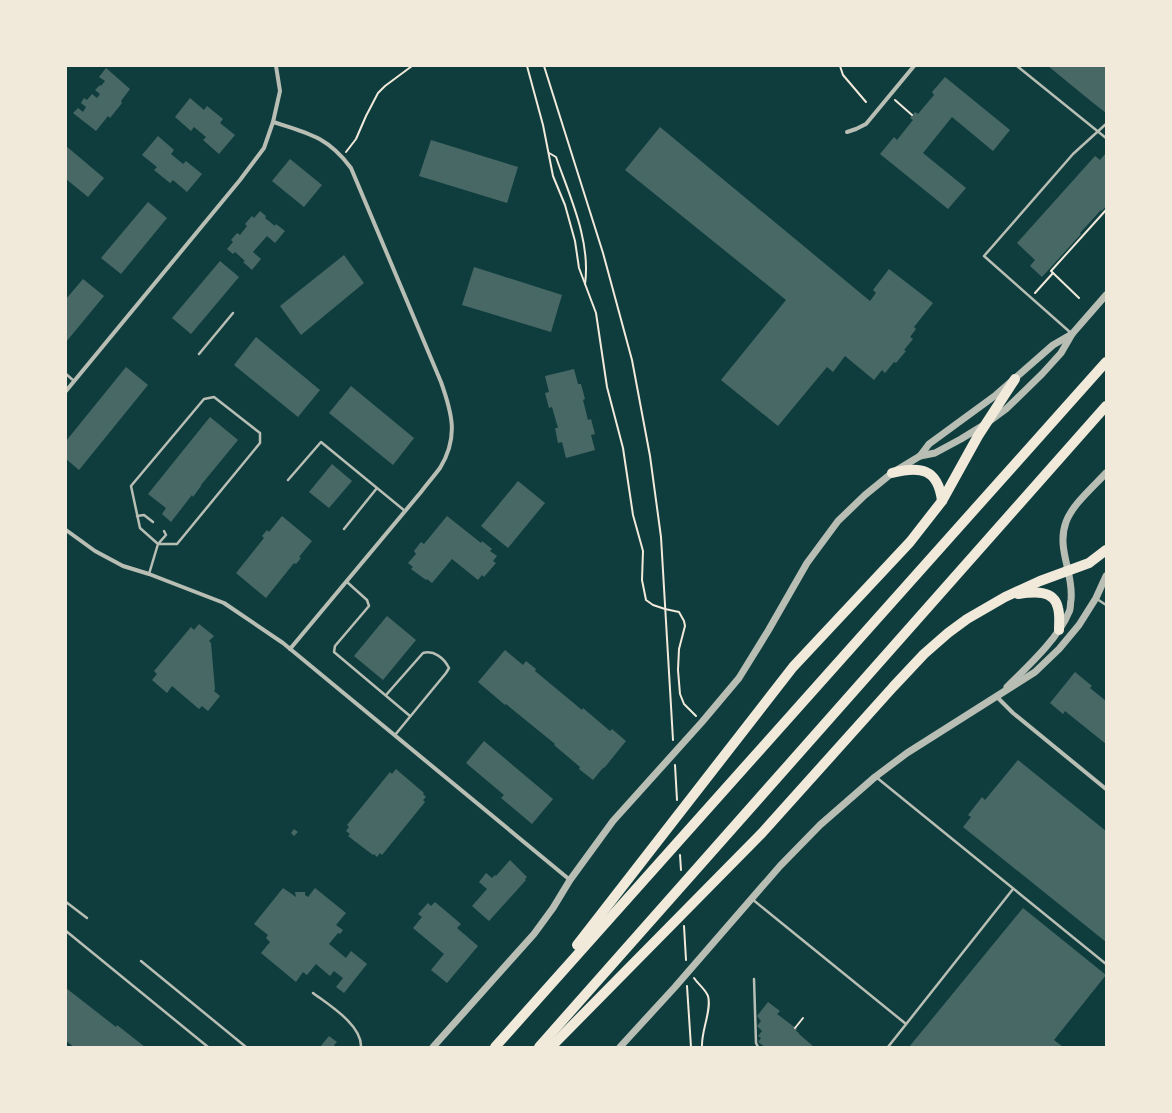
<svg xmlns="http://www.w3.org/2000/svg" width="1172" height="1113" font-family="'Roboto Serif',serif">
	<rect width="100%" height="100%" fill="#0f3d3e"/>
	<g fill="#486865">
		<path d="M1048,66H1106V113L1092,102Z"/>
		<path d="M106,68L130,89L121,101L122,103L110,118L108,116L96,131L73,113L78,108L83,112L86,107L81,103L84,98L87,100L92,94L97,98L100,94L95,90L100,85L101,86L105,81L99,77Z"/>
		<path d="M945,77L1010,130L993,151L952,117L923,153L966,188L948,209L880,154L894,137L897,140L913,120L910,118L915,112L918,114L934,95L932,92Z"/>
		<path d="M190,98L204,110L207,106L223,119L220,123L235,135L219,154L203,140L206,137L194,127L191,131L175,117Z"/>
		<path d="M660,127L870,301L876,293L873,290L889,269L933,303L914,327L916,329L910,337L913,339L904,350L906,351L896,363L894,362L885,373L882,370L874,380L845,356L833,372L827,367L778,426L721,380L786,300L625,170Z"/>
		<path d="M158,136L174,150L171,154L183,164L186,161L202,174L187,192L173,180L170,183L154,170L157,167L142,155Z"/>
		<path d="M431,140L518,167L507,203L419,176Z"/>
		<path d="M66,146L104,178L88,197L66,179Z"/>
		<path d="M1106,153V206L1102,211L1101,210L1080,233L1081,234L1042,277L1030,266L1035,260L1017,243L1095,156L1100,160Z"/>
		<path d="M290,159L322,185L304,207L272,181Z"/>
		<path d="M148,202L167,218L121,274L101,258Z"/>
		<path d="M260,211L266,216L265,218L275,226L276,224L285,231L275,243L267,236L253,252L261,259L252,270L243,262L245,261L235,252L233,254L227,249L233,242L231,240L237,233L240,235L247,226L245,224L252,216L254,218Z"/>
		<path d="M344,255L364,283L301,335L280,306Z"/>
		<path d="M220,261L239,277L191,334L172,318Z"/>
		<path d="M474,267L562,295L551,332L462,305Z"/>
		<path d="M83,279L104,296L66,342V299Z"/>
		<path d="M256,337L320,390L298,417L234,365Z"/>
		<path d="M126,367L148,385L79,470L66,459V441Z"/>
		<path d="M574,369L578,384H581L585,399L583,400L588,420L591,419L595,434L591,435L595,450L566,458L562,442L558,443L555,428H558L552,407L549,408L545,393L549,392L545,376Z"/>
		<path d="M351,386L414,438L393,465L329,413Z"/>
		<path d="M210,417L238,440L201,485V486L193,497L192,495L171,522L162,514L166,508L148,494Z"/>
		<path d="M332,464L352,481L329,508L309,492Z"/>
		<path d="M518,481L545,503L508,548L481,526Z"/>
		<path d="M282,516L312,541L299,557L301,558L296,564L294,563L266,598L236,573L264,538L262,536L267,530L269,532Z"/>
		<path d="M447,516L481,543L482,541L492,549L490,551L497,556L493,561L496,563L484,577L482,575L478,580L452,559L432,583L427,579L426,580L411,569L413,567L408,563L416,554L414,551L421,542L424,544Z"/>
		<path d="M387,616L416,640L383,680L354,656Z"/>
		<path d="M199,624L214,636L209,641L211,643L215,689L214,691L220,696L208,711L202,706L199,709L172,686L167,693L152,680L157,674L154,671L191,627L194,630Z"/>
		<path d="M505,650L523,665L526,661L536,669L535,671L582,710L583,708L610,731L612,729L626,741L605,767L602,769L593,780L579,769L580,767L554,745L555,744L506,704L505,705L478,682Z"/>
		<path d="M1075,672L1092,686L1090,688L1106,701V744L1065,711L1063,714L1050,703Z"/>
		<path d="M484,741L553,799L532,824L501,798L504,795L466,763Z"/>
		<path d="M1018,760L1106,831V942L963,827L971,817L968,815L982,797L985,800Z"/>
		<path d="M396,769L424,793L423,794L426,797L423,800L425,802L382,855L380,853L377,857L374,854L373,855L348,836L350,834L346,831L349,827L347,825L390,772L392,774Z"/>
		<path d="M294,829L298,832L294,836L291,833Z"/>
		<path d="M510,860L527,877L525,879L526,880L489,921L472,906L487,889L479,882L486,873L492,878L495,875L496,876Z"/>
		<path d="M283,888L296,897L295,892H305V895L308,897L315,888L346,913L336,925L343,930L340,934L338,933L329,944L346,958L351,951L367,964L344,993L336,987L343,978L334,971L330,976L316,964L307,975L303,972L296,982L261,953L270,942L266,938L268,935L254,924Z"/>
		<path d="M435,902L461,924L457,928L478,946L447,983L431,970L444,954L413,928L422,917L418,914L428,903L431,906Z"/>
		<path d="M1023,908L1106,975L1054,1040L1063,1047H909Z"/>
		<path d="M66,988L116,1027L117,1025L145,1047H74L66,1041Z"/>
		<path d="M768,1002L780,1011L777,1014L797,1029L796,1031L799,1033V1034L814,1047H765L758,1042L761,1038L758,1036L762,1031L757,1026L761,1021L757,1016Z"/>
		<path d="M329,1036L337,1042L334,1045L335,1047H320Z"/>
	</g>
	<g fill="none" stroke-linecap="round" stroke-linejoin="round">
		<g stroke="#f1e9da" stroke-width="2">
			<path d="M527,66L543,125L553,176L565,205L575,241L579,268L596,313L607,387L623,448L633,515L643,551L642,580L646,600L653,605L665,609L679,612L684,621L685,626L679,649L678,670L680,694L684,704L696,716"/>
			<path d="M544,66L603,253L632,360L650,456L661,537L673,740"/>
			<path d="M840,66L843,75L866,102"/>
			<path d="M895,100L912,115"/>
			<path d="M346,152L356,139L366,116L378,93L385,86L412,66"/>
			<path d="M549,153L556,157C570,197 591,241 585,284"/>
			<path d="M1035,293L1053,273"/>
			<path d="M1079,298L1051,271L1106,210"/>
			<path d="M675,765L677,800"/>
			<path d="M680,855L681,870"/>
			<path d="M684,926L686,960"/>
			<path d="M694,978C698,984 705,989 708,996C712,1010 701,1031 702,1047"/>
			<path d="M687,986L691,1047"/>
			<path d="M795,1028L803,1018"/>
		</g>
		<g stroke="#b8beb3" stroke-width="2.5">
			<path d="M1017,66L1106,138"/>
			<path d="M1071,333L984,256L1073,154L1106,124"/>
			<path d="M199,354L233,313"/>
			<path d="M66,374L74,381"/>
			<path d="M288,480L321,442L405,511"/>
			<path d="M137,516L144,515L153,522"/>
			<path d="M344,529L377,488"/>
			<path d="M149,574L158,544H177L260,443V433L214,397L204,399L131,486L140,528L158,544L166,535L164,531"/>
			<path d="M347,582L367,600L369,606L335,646L334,652L410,716"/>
			<path d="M1097,599L1106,605"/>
			<path d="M386,695L423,653C434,650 444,658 449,668L446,673L395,735"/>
			<path d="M876,777L1106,964"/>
			<path d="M752,899L906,1024"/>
			<path d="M66,902L87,918"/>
			<path d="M66,931L208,1047"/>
			<path d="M141,961L246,1047"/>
			<path d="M754,979L756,1043L758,1047"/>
			<path d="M313,993C329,1005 362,1025 361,1047"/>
			<path d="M888,1047L1013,889"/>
		</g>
		<g stroke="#b8beb3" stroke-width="4">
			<path d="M273,122C308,133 328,137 351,168L441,382C452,413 459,437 440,468C434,476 427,484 421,492L290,649"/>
			<path d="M847,132L856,129L866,124L914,66"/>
			<path d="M66,391L240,180L264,148L273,122L280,91L276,66"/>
			<path d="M66,530L95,551L123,566L149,574L224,603L283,643L570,880"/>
			<path d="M997,697L1013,713L1106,789"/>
		</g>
		<g stroke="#b8beb3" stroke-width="7">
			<path d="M920,456L929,444L996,395L1053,345L1072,334"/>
			<path d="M1007,687C1027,667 1058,639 1069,612C1071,609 1070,604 1071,600C1074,573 1056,549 1066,522C1072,505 1093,487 1106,473"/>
			<path d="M433,1047L534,934L553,908L570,880L613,821L702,722L739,678L768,631L807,563L838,521L865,495L892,473L920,456L935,453L961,439L987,423L1006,409L1042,374L1061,353L1072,334L1106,295"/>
			<path d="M620,1047L675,987L780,866L820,825L875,777L907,753L1035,672L1059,649L1079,625L1096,598L1106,576"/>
		</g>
		<g stroke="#f1e9da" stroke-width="10">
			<path d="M892,473C920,466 938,468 942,501"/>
			<path d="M1018,594C1033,592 1054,589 1058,608C1060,615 1059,623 1059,630"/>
			<path d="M577,945L793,667L910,542L942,501L978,436L1015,379"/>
			<path d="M495,1047L1106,362"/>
			<path d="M539,1047L1106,406"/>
			<path d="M551,1047L762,833L893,687L924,654L948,633L967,619L1005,597L1040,581L1089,563L1106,550"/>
		</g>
	</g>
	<rect width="1172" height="1113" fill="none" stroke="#f1e9da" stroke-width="134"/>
</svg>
